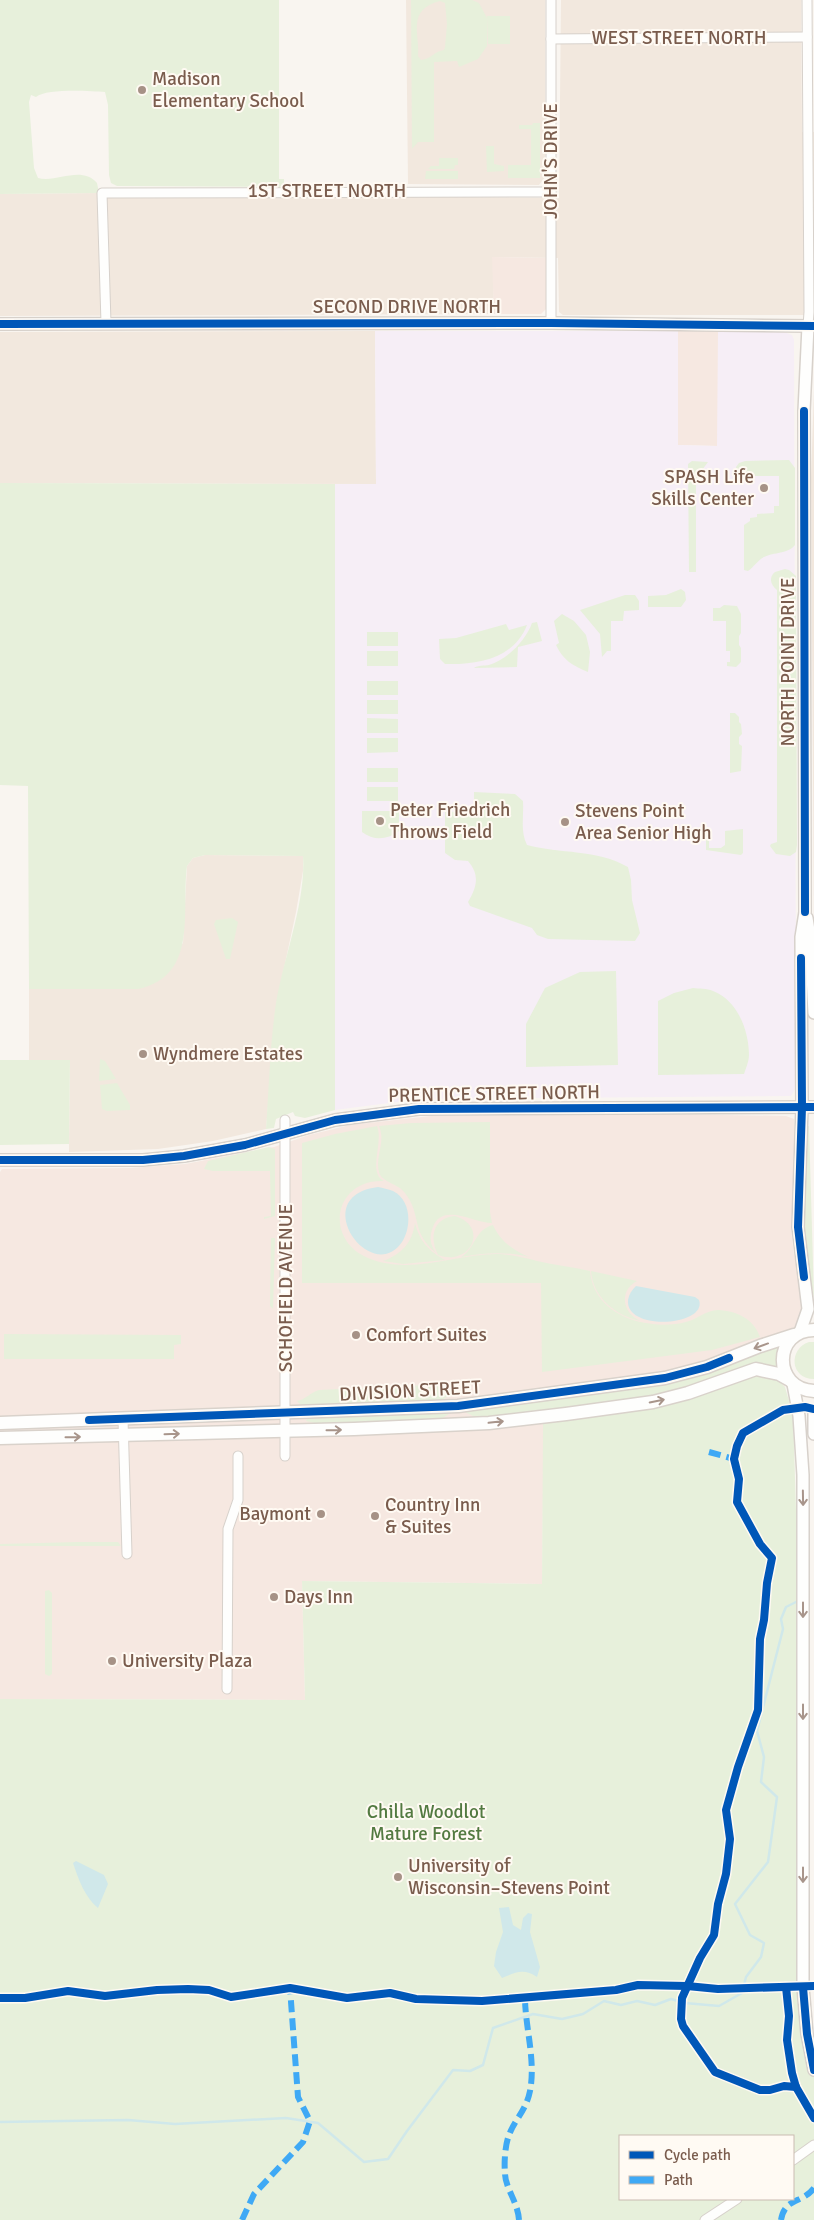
<svg xmlns="http://www.w3.org/2000/svg" width="814" height="2220" font-family="Signika,sans-serif">
	<rect width="100%" height="100%" fill="#f9f5f0"/>
	<g fill="#f2e8de">
		<path d="M406,0H545V177L539,185L408,184Z"/>
		<path d="M561,0H801L802,132H814V315H563L559,312V308L558,258L493,257L494,314L0,316V194L98,193L559,198Z"/>
		<path d="M375,331L376,484L0,483V332Z"/>
		<path d="M814,389V928L811,478Z"/>
		<path d="M205,855L303,856V871L296,912L277,1001L266,1129L213,1141L158,1149L69,1152L70,1060H29V989H138L183,943L187,866L193,858Z"/>
	</g>
	<g fill="#f6e8e1">
		<path d="M492,257L546,258V309L541,314H494Z"/>
		<path d="M678,331H718V446L678,445Z"/>
		<path d="M663,1114L786,1116L794,1119L795,1152L791,1229L794,1255L801,1284L802,1310L801,1319L780,1366L785,1387L778,1381L543,1496L542,1584L302,1581L305,1700L0,1699V1172L2,1169L131,1168L185,1164L274,1147L309,1135L350,1125L431,1116Z"/>
	</g>
	<path fill="#f6eef6" d="M375,331H678V445L717,446L718,331L784,332L792,335L794,340L796,1013L795,1089L791,1096L420,1099L335,1110V484H376Z"/>
	<g fill="#e7f0db" fill-rule="evenodd">
		<path d="M0,0H279V179H284V187L117,186L111,183L109,175L108,105L105,92C90,91 47,88 36,97L31,95L29,102L34,168L38,178C57,183 81,165 97,183L99,193L0,194Z"/>
		<path d="M411,0H472L479,3L487,18V46L478,59L459,67L457,61L434,62V142H418L412,149ZM440,1L445,3L447,24L445,47L444,50C435,51 431,59 421,60L418,56C420,34 406,10 440,1Z"/>
		<path d="M487,16H510V44H488Z"/>
		<path d="M533,123H540V178H508V165H531V129H519V125H532Z"/>
		<path d="M486,146H494V164L504,166V171L487,172Z"/>
		<path d="M439,158H458V165H455L454,169H428L431,166H439Z"/>
		<path d="M426,171H458V179H425Z"/>
		<path d="M789,460L795,468V545C788,554 774,552 764,557C757,561 754,567 748,571L744,570V525L750,521V518L757,517V514L774,513V506H779V476H738L736,467L739,463L745,461Z"/>
		<path d="M692,461L708,462L699,474L696,482V572H689L688,464Z"/>
		<path d="M0,483L335,484V1110L305,1118L295,1116L293,1112L276,1119L274,1128L266,1129C269,1087 270,1044 276,1003C284,956 306,902 303,856L205,855L193,858L187,866C181,912 199,976 138,989H29L28,786L0,785Z"/>
		<path d="M785,569L789,570L796,576L797,845L796,852L790,856L776,854L770,846L771,844L777,842V590C771,585 768,578 775,572Z"/>
		<path d="M681,589L685,592L686,600L681,607H648V596L666,595Z"/>
		<path d="M625,595H635L639,601V610L624,611L623,621H611V651H607L602,657L600,634L580,610Z"/>
		<path d="M724,605L737,606L741,614V633L739,636V645L741,648V662L736,667L727,666V662H730V651H726V621H713V608H720Z"/>
		<path d="M562,614L574,621L586,635L590,652L588,672C573,666 563,660 556,645L559,643L554,621Z"/>
		<path d="M537,622L542,641L518,647L517,667L474,668C478,665 484,666 489,665C507,660 526,640 532,623Z"/>
		<path d="M506,624L509,630L527,625C514,659 477,665 445,664L440,659L439,639L456,638Z"/>
		<rect x="367" y="632" width="31" height="14"/>
		<rect x="367" y="651" width="31" height="15"/>
		<rect x="367" y="681" width="31" height="14"/>
		<rect x="367" y="700" width="31" height="14"/>
		<path d="M730,713H735L739,717V722L741,724L742,734L739,737V744L742,746L741,771L730,773Z"/>
		<path d="M367,718L398,719V733H367Z"/>
		<path d="M367,738H398V752L367,753Z"/>
		<rect x="367" y="768" width="31" height="14"/>
		<rect x="367" y="787" width="31" height="14"/>
		<path d="M474,792L515,794L523,801C524,817 520,831 527,845C560,854 597,849 628,867L631,880L632,900L640,933L635,941L548,939L537,935L532,928L470,906L468,902C477,887 480,875 468,861L455,860L445,853V812L474,811Z"/>
		<path d="M362,811H399V831C387,840 374,841 362,832Z"/>
		<path d="M743,829V853L741,855L706,850V830H709V848H721L725,845V831Z"/>
		<path d="M232,918L238,922L230,959H226L214,924L216,920Z"/>
		<path d="M616,971L618,1065L526,1067V1024L545,988L580,972Z"/>
		<path d="M693,988C699,989 707,988 713,991C737,1000 749,1030 749,1055C749,1061 746,1068 744,1074L658,1075V1001L674,993Z"/>
		<path d="M100,1059L105,1061L116,1079L99,1081Z"/>
		<path d="M0,1060H70L69,1144L0,1145Z"/>
		<path d="M117,1083L130,1105V1110L107,1111L102,1109L100,1085Z"/>
		<path d="M490,1122V1212L492,1223C474,1223 442,1202 433,1227C429,1236 430,1245 436,1253C410,1231 422,1215 405,1193C399,1184 381,1182 379,1172C375,1156 386,1142 379,1126L411,1123Z"/>
		<path d="M377,1126C384,1143 367,1172 384,1181C333,1179 324,1240 368,1258C411,1276 456,1253 500,1254C513,1255 525,1258 537,1261C555,1265 572,1267 590,1271C594,1315 644,1330 682,1323C695,1321 706,1310 718,1310C737,1311 754,1319 760,1337L712,1350L542,1372L541,1283H302V1143L335,1134Z"/>
		<path d="M809,1126L814,1298L803,1238L806,1127Z"/>
		<path d="M269,1147L275,1149V1216L264,1219V1217L271,1216L270,1171H213L204,1169L208,1161Z"/>
		<path d="M455,1216C490,1227 470,1267 438,1255C429,1237 433,1218 455,1216Z"/>
		<path d="M415,1223C420,1242 429,1251 445,1260L403,1264L383,1261C402,1254 412,1243 415,1223Z"/>
		<path d="M493,1225C500,1241 513,1250 529,1257C506,1251 483,1253 461,1257C476,1248 474,1230 493,1225Z"/>
		<path d="M271,1238H275L273,1309L270,1306Z"/>
		<path d="M591,1271L637,1281C618,1291 623,1314 641,1321C616,1316 593,1298 591,1271Z"/>
		<path d="M4,1334L181,1335V1344L174,1345V1359H4Z"/>
		<path d="M809,1342H814V1379C790,1379 788,1349 809,1342Z"/>
		<path d="M781,1344L777,1354L779,1368L767,1364H753L715,1379L669,1392L628,1400L531,1413L484,1417L473,1416L465,1412L467,1409L593,1394L692,1378Z"/>
		<path d="M753,1376L779,1381L785,1387L793,1415L797,1541L803,1663V1987L814,2063V2220H0V1699L305,1700L302,1581L542,1584L543,1424L657,1404ZM620,2136H793V2199H620Z"/>
		<path d="M449,1384L448,1396L442,1400L302,1406L297,1401C305,1400 311,1392 319,1390Z"/>
		<path d="M435,1412L449,1414L439,1420L319,1424L306,1421L307,1419Z"/>
		<path d="M78,1542H118L121,1546H0V1544Z"/>
		<path d="M49,1590L52,1593V1674L49,1676L45,1674V1591Z"/>
	</g>
	<g fill="#d0e8ea">
		<path d="M378,1187C383,1188 388,1189 393,1191C411,1200 412,1226 402,1242C371,1287 306,1196 378,1187Z"/>
		<path d="M636,1286L695,1297L699,1300C708,1326 625,1332 628,1300C629,1294 632,1290 636,1286Z"/>
		<path d="M76,1861L104,1875L108,1884L98,1908C85,1898 78,1878 73,1863Z"/>
		<path d="M509,1907L513,1925L521,1930L523,1918L528,1913L532,1914L530,1932L540,1967L537,1977C524,1968 516,1972 502,1978L494,1966L496,1952L503,1932L499,1908Z"/>
	</g>
	<g fill="none" stroke-linecap="round" stroke-linejoin="round">
		<path stroke="#d0e8ea" stroke-width="2.5" d="M0,2122L128,2120L175,2124L286,2118L318,2123L364,2162L388,2159L407,2131L453,2070L470,2071L483,2065L493,2028L533,2014L562,2019L583,2014L604,2001L621,2005L637,2001L655,2005L671,1999L685,2003L719,2006L742,1993L746,1977L761,1957L764,1943L750,1935L735,1904L768,1862L777,1797L761,1782L764,1757L757,1731L783,1629L781,1619L786,1607L800,1600"/>
		<g stroke="#d7d1cb" stroke-width="11">
			<g id="minor">
				<path d="M551,0V323"/>
				<path d="M807,0L809,312L808,326"/>
				<path d="M551,39L807,37"/>
				<path d="M106,323L102,193L551,192"/>
				<path d="M123,1419L127,1554"/>
				<path d="M285,1456V1120"/>
				<path d="M227,1689L228,1529L238,1500V1456"/>
				<path d="M793,2160L814,2145"/>
				<path d="M705,2220L737,2199"/>
			</g>
		</g>
		<g stroke="#d7d1cb" stroke-width="14">
			<g id="tertiary">
				<path d="M0,324L551,323L813,326"/>
				<path d="M807,918L810,937L814,1013"/>
				<path d="M0,1160H143L184,1156L245,1145L335,1120L419,1109L814,1107"/>
				<path d="M800,1332L808,1309L798,1227L802,1107L801,937L805,912L804,411L808,326"/>
				<path d="M793,1384L799,1416L803,1475V1987L807,2034L814,2070"/>
				<path d="M814,1414V1434"/>
			</g>
		</g>
		<g stroke="#d9d2cb" stroke-width="15">
			<g id="secondary">
				<path d="M814,1330C773,1330 772,1389 814,1391"/>
				<path d="M0,1423L458,1406L665,1378L707,1367L760,1346L794,1335"/>
				<path d="M0,1438L354,1429L489,1423L566,1414L653,1402L688,1393L756,1369L779,1374L788,1379"/>
			</g>
		</g>
		<use href="#minor" stroke="#fefefd" stroke-width="9"/>
		<use href="#tertiary" stroke="#fefefd" stroke-width="11"/>
		<use href="#secondary" stroke="#fefefd" stroke-width="12"/>
		<g stroke="#3fa9f5" stroke-width="6" stroke-dasharray="12 6" stroke-linecap="butt">
			<path d="M709,1452L734,1459"/>
			<path d="M242,2220L254,2194L303,2142L310,2121L298,2097L290,1988"/>
			<path d="M519,2220C518,2202 505,2188 505,2173C504,2163 505,2145 509,2135C515,2119 526,2111 530,2091C536,2060 525,2027 525,1997"/>
			<path d="M781,2220C785,2197 802,2204 814,2188"/>
		</g>
		<g stroke="#fffaf3" stroke-width="11">
			<g id="cycleway">
				<path d="M0,324L551,323L814,326"/>
				<path d="M804,411L805,912"/>
				<path d="M801,958L802,1107L798,1227L804,1277"/>
				<path d="M0,1160H143L184,1156L245,1145L335,1120L419,1109L814,1107"/>
				<path d="M89,1420L458,1406L665,1378L707,1367L729,1358"/>
				<path d="M786,1987L789,2016L787,2040L792,2073L796,2087L814,2118"/>
				<path d="M803,1987L807,2034L814,2070"/>
				<path d="M0,1998H25L68,1991L105,1996L157,1990L188,1989L209,1990L231,1997L290,1988L347,1998L390,1993L416,1999L482,2001L616,1990L638,1985L687,1986L718,1989L814,1986"/>
				<path d="M796,2087L784,2086L770,2090H760L715,2072L683,2026L681,2019L682,1998L700,1958L714,1935L718,1904L726,1874L730,1839L726,1810L738,1767L758,1710L760,1639L764,1620L767,1583L772,1558L760,1544L737,1502L739,1479L734,1459L737,1446L743,1433L783,1410L805,1407L814,1409"/>
			</g>
		</g>
		<use href="#cycleway" stroke="#0057b8" stroke-width="8"/>
	</g>
	<defs><path id="oneway-shaft" d="M-6 0H5M1.5-3L5.5 0L1.5 3" fill="none" stroke-width="1.6" stroke-linecap="round" stroke-linejoin="round" transform="scale(1.25)"/></defs>
	<g stroke="#a8958b">
		<use href="#oneway-shaft" transform="translate(761 1346) rotate(160)"/>
		<use href="#oneway-shaft" transform="translate(657 1401) rotate(-11)"/>
		<use href="#oneway-shaft" transform="translate(496 1422) rotate(-6)"/>
		<use href="#oneway-shaft" transform="translate(334 1430) rotate(-1)"/>
		<use href="#oneway-shaft" transform="translate(172 1434) rotate(-2)"/>
		<use href="#oneway-shaft" transform="translate(73 1437) rotate(-1)"/>
		<use href="#oneway-shaft" transform="translate(803 1498) rotate(89)"/>
		<use href="#oneway-shaft" transform="translate(803 1610) rotate(90)"/>
		<use href="#oneway-shaft" transform="translate(803 1712) rotate(90)"/>
		<use href="#oneway-shaft" transform="translate(803 1875) rotate(90)"/>
	</g>
	<g fill="#a69286" stroke="#fffaf3" stroke-width="2">
		<circle cx="142" cy="90" r="5"/>
		<circle cx="764" cy="488" r="5"/>
		<circle cx="380" cy="821" r="5"/>
		<circle cx="565" cy="822" r="5"/>
		<circle cx="143" cy="1054" r="5"/>
		<circle cx="356" cy="1335" r="5"/>
		<circle cx="321" cy="1514" r="5"/>
		<circle cx="375" cy="1516" r="5"/>
		<circle cx="274" cy="1597" r="5"/>
		<circle cx="112" cy="1661" r="5"/>
		<circle cx="398" cy="1877" r="5"/>
	</g>
	<g text-anchor="middle" dominant-baseline="central" stroke-width="4" stroke-linejoin="round" paint-order="stroke">
		<g font-size="19" fill="#7a5c4d" stroke="#fffaf3">
			<text x="679" y="38">WEST STREET NORTH</text>
			<text transform="translate(551 161) rotate(-90)">JOHN'S DRIVE</text>
			<text x="327" y="191">1ST STREET NORTH</text>
			<text x="407" y="307">SECOND DRIVE NORTH</text>
			<text transform="translate(788 662) rotate(-90)">NORTH POINT DRIVE</text>
			<text transform="translate(494 1094) rotate(-1)">PRENTICE STREET NORTH</text>
			<text transform="translate(286 1288) rotate(-90)">SCHOFIELD AVENUE</text>
			<text transform="translate(410 1391) rotate(-3)">DIVISION STREET</text>
		</g>
		<g font-size="19" fill="#7a5c4d" stroke="#fffaf3" text-anchor="start">
			<text x="152" y="79">Madison<tspan x="152" dy="22">Elementary School</tspan></text>
			<text x="754" y="477" text-anchor="end">SPASH Life<tspan x="754" dy="22">Skills Center</tspan></text>
			<text x="390" y="810">Peter Friedrich<tspan x="390" dy="22">Throws Field</tspan></text>
			<text x="575" y="811">Stevens Point<tspan x="575" dy="22">Area Senior High</tspan></text>
			<text x="153" y="1054">Wyndmere Estates</text>
			<text x="366" y="1335">Comfort Suites</text>
			<text x="385" y="1505">Country Inn<tspan x="385" dy="22">&amp; Suites</tspan></text>
			<text x="311" y="1514" text-anchor="end">Baymont</text>
			<text x="284" y="1597">Days Inn</text>
			<text x="122" y="1661">University Plaza</text>
			<text x="408" y="1866">University of<tspan x="408" dy="22">Wisconsin–Stevens Point</tspan></text>
		</g>
		<g font-size="19" fill="#537a41" stroke="#fffaf3">
			<text x="426" y="1812">Chilla Woodlot<tspan x="426" dy="22">Mature Forest</tspan></text>
		</g>
	</g>
	<rect x="619" y="2135" width="175" height="65" fill="#fffaf3" stroke="#cabbb1"/>
	<rect x="629" y="2151" width="25" height="8" fill="#0057b8" stroke="#cabbb1"/>
	<text x="664" y="2160" font-size="15" fill="#7a5c4d">Cycle path</text>
	<rect x="629" y="2176" width="25" height="8" fill="#3fa9f5" stroke="#cabbb1"/>
	<text x="664" y="2185" font-size="15" fill="#7a5c4d">Path</text>
</svg>
